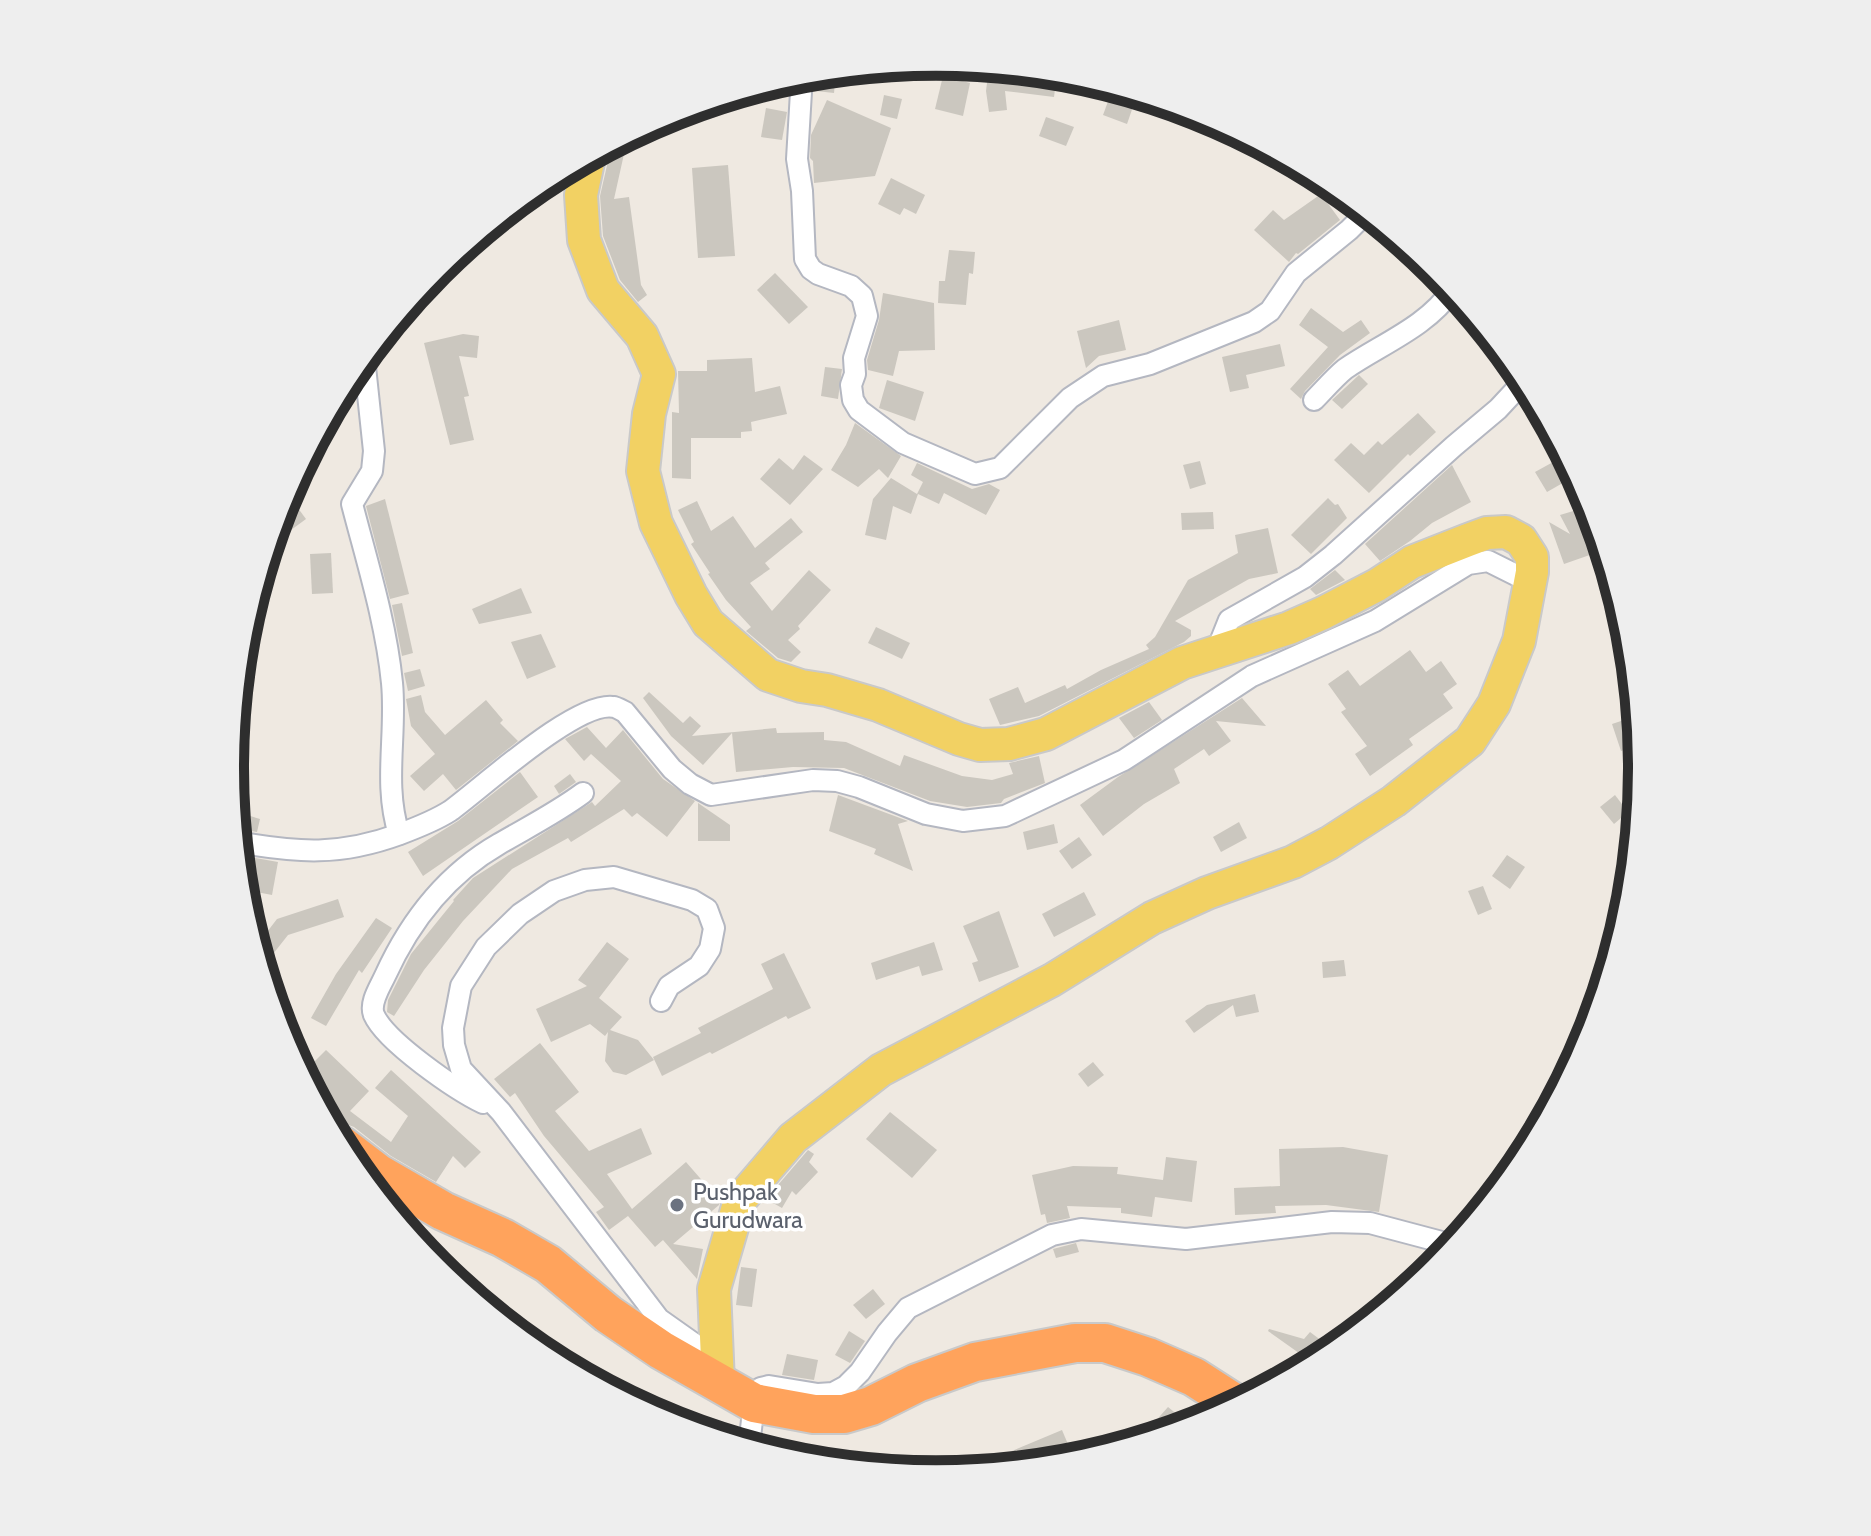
<svg xmlns="http://www.w3.org/2000/svg" width="1871" height="1536" font-family="Cabin,sans-serif">
	<rect width="100%" height="100%" fill="#efe9e1"/>
	<g fill="#cbc7bf">
		<path d="M989,67L1057,74L1054,97L1005,91L1007,110L989,112L986,91Z"/>
		<path d="M836,72L834,93L816,91L817,74Z"/>
		<path d="M943,76L970,83L963,116L935,109Z"/>
		<path d="M1113,88L1137,95L1127,124L1103,115Z"/>
		<path d="M884,95L902,99L897,119L880,115Z"/>
		<path d="M827,100L891,128L875,176L814,183L813,161L810,158L811,135Z"/>
		<path d="M766,108L787,112L782,140L761,137Z"/>
		<path d="M1046,117L1074,127L1066,146L1039,136Z"/>
		<path d="M628,136L614,199L629,197L641,285L647,295L638,302L620,280L603,236L600,196L608,161L605,148Z"/>
		<path d="M728,165L735,256L698,258L692,168Z"/>
		<path d="M891,178L925,195L916,214L904,208L900,215L878,204Z"/>
		<path d="M1321,194L1340,220L1298,254L1296,253L1289,262L1254,230L1273,210L1284,220Z"/>
		<path d="M949,250L975,252L973,274L969,273L966,305L938,303L939,281H945Z"/>
		<path d="M775,273L808,307L789,324L757,290Z"/>
		<path d="M883,293L934,303L935,350L899,351L893,376L868,370L867,360L879,320Z"/>
		<path d="M1311,308L1343,332L1361,320L1370,333L1340,355L1305,391L1301,399L1290,389L1328,347L1299,325Z"/>
		<path d="M1119,320L1126,350L1099,356L1086,368L1077,331Z"/>
		<path d="M463,334L479,336L477,358L459,356L469,396L464,397L474,440L450,445L424,343Z"/>
		<path d="M1280,344L1285,366L1246,375L1249,388L1230,392L1222,357Z"/>
		<path d="M752,358L755,392L780,386L787,414L751,422L752,431L741,432V438H691V479L672,478V412L679,413L678,371H707V360Z"/>
		<path d="M825,367L842,369L838,399L821,396Z"/>
		<path d="M1359,375L1368,384L1342,409L1332,400Z"/>
		<path d="M887,380L924,392L915,421L879,408Z"/>
		<path d="M1418,413L1436,432L1410,456L1408,454L1369,493L1334,460L1351,443L1364,455L1378,441L1382,445Z"/>
		<path d="M855,423L901,456L888,478L879,469L858,487L831,470L846,445Z"/>
		<path d="M804,455L823,469L790,505L760,479L779,458L793,470Z"/>
		<path d="M1564,456L1575,476L1547,492L1535,472Z"/>
		<path d="M1200,461L1206,484L1190,489L1183,465Z"/>
		<path d="M917,463L972,489L989,484L1000,490L986,515L944,493L939,504L918,494L911,514L893,506L886,540L865,535L873,499L891,478L917,494L923,482L911,475Z"/>
		<path d="M1452,465L1471,502L1432,523L1410,541L1380,561L1365,544Z"/>
		<path d="M286,492L306,519L291,530L278,514Z"/>
		<path d="M1328,498L1335,505L1338,504L1347,518L1311,554L1291,535Z"/>
		<path d="M385,499L409,594L390,599L366,506Z"/>
		<path d="M697,501L711,531L733,516L755,548L791,518L803,532L765,563L770,569L750,583L772,611L809,570L831,590L798,626L800,629L788,640L801,652L791,662L778,658L746,631L751,627L726,600L708,574L710,573L691,544L694,542L678,510Z"/>
		<path d="M1590,506L1604,550L1564,564L1549,522L1570,534L1560,515Z"/>
		<path d="M1213,512L1214,529L1182,530L1181,513Z"/>
		<path d="M1268,528L1278,573L1249,579L1175,621L1191,630V636L1184,642L1039,716L1000,725L989,699L1018,687L1025,703L1065,685L1067,689L1101,670L1149,649L1146,645L1155,637L1188,580L1238,553L1235,535Z"/>
		<path d="M331,553L333,593L312,594L310,554Z"/>
		<path d="M1335,570L1345,580L1316,595L1310,589Z"/>
		<path d="M521,588L532,613L479,624L472,609Z"/>
		<path d="M402,603L413,653L402,656L392,605Z"/>
		<path d="M876,627L910,643L902,659L868,643Z"/>
		<path d="M541,634L556,667L527,679L511,642Z"/>
		<path d="M1410,650L1426,672L1441,661L1457,684L1443,694L1453,708L1409,739L1413,745L1370,776L1355,754L1367,746L1341,712L1346,709L1328,684L1348,670L1360,686Z"/>
		<path d="M420,669L425,686L408,691L404,673Z"/>
		<path d="M649,692L683,723L690,716L701,726L692,736L776,728L777,733L824,732V740L846,742L900,766L904,755L962,776L992,780L1013,774L1009,763L1039,756L1045,783L1004,799L1001,803L967,807L930,801L844,768L793,767L736,772L732,733L703,765L671,736L643,698Z"/>
		<path d="M421,695L425,712L445,735L486,700L503,720L500,723L518,741L456,790L443,774L424,791L410,776L435,754L411,726L406,699Z"/>
		<path d="M1242,698L1266,726L1216,721L1231,741L1209,756L1204,749L1174,769L1180,783L1144,804L1103,836L1080,805L1118,777Z"/>
		<path d="M1149,702L1162,720L1134,738L1119,718Z"/>
		<path d="M1630,718L1633,728L1637,726L1639,745L1621,751L1612,724Z"/>
		<path d="M587,727L606,748L623,730L663,779L695,801L667,837L637,813L632,817L624,809L571,842L568,838L512,869L463,921L424,970L394,1016L387,1012L388,1000L411,954L454,901L453,900L473,878L592,802L595,806L621,781L591,754L584,761L565,739Z"/>
		<path d="M520,772L538,797L423,876L408,852L458,821Z"/>
		<path d="M570,774L576,782L559,794L554,786Z"/>
		<path d="M838,795L908,821L898,824L913,871L874,854L876,849L829,831Z"/>
		<path d="M1615,795L1628,812L1614,824L1600,807Z"/>
		<path d="M698,803L730,825V841H698Z"/>
		<path d="M234,811L260,819L257,832L236,829Z"/>
		<path d="M1239,822L1247,838L1221,852L1213,837Z"/>
		<path d="M1054,824L1058,843L1027,850L1023,832Z"/>
		<path d="M1079,837L1092,855L1072,869L1059,851Z"/>
		<path d="M238,855L278,862L272,895L241,889Z"/>
		<path d="M1507,855L1525,867L1510,889L1492,876Z"/>
		<path d="M1483,886L1492,909L1478,915L1468,891Z"/>
		<path d="M1084,892L1096,915L1054,937L1042,914Z"/>
		<path d="M338,899L344,917L288,935L262,968L247,917L267,932L277,919Z"/>
		<path d="M999,911L1019,967L979,982L972,963L978,961L963,926Z"/>
		<path d="M376,918L392,928L362,973L359,970L326,1026L311,1018L336,974Z"/>
		<path d="M607,942L629,959L599,998L622,1017L610,1030L638,1040L654,1060L626,1075L613,1072L605,1061L608,1032L605,1036L590,1024L551,1042L536,1009L587,986L578,980Z"/>
		<path d="M934,942L943,970L922,976L919,966L876,980L871,963Z"/>
		<path d="M784,953L811,1008L788,1019L786,1016L712,1054L710,1052L662,1076L653,1057L701,1033L698,1028L773,989L761,964Z"/>
		<path d="M1344,960L1346,976L1323,978L1322,962Z"/>
		<path d="M1255,994L1259,1012L1236,1017L1233,1005L1194,1033L1185,1021L1207,1005Z"/>
		<path d="M540,1043L579,1092L555,1111L589,1151L641,1128L652,1154L607,1174L632,1209L686,1162L720,1201L719,1205L673,1244L703,1249L697,1279L663,1240L655,1247L628,1216L609,1230L596,1212L604,1207L544,1136L515,1093L510,1097L494,1079Z"/>
		<path d="M326,1050L369,1091L350,1111L391,1142L408,1116L375,1088L391,1070L481,1152L465,1168L453,1156L436,1182L391,1156L354,1127L343,1123L330,1126L302,1074Z"/>
		<path d="M1093,1062L1104,1075L1088,1087L1078,1074Z"/>
		<path d="M890,1112L937,1150L912,1178L866,1139Z"/>
		<path d="M1343,1147L1388,1155L1379,1212L1326,1205L1275,1206L1276,1213L1235,1215L1234,1188L1280,1186L1279,1149Z"/>
		<path d="M808,1150L814,1154L809,1162L818,1172L796,1195L792,1191L782,1208L766,1199Z"/>
		<path d="M1166,1157L1197,1161L1192,1202L1155,1197L1152,1217L1121,1213V1208L1067,1206L1070,1218L1047,1223L1045,1214L1041,1215L1032,1175L1073,1166L1118,1167L1117,1174L1163,1180Z"/>
		<path d="M1076,1243L1079,1252L1056,1258L1053,1249Z"/>
		<path d="M741,1267L757,1269L752,1307L736,1305Z"/>
		<path d="M873,1289L885,1304L866,1319L853,1305Z"/>
		<path d="M1269,1329L1304,1339L1310,1332L1334,1350L1313,1363L1268,1331Z"/>
		<path d="M849,1331L865,1341L850,1363L835,1355Z"/>
		<path d="M787,1354L818,1360L814,1380L782,1375Z"/>
		<path d="M1168,1407L1190,1425L1138,1441Z"/>
		<path d="M1062,1430L1070,1449L1034,1464L980,1470L1012,1451Z"/>
	</g>
	<g fill="none" stroke-linecap="round" stroke-linejoin="round">
		<g stroke="#b4b7c1" stroke-width="24">
			<g id="street">
				<path d="M802,75L797,159L802,191L805,259L811,269L818,274L851,286L862,296L867,316L854,358L855,374L851,385L853,400L859,410L903,443L975,474L1000,468L1070,398L1103,376L1150,364L1254,322L1270,311L1296,273L1349,230L1357,222L1362,209"/>
				<path d="M364,357L374,451L372,471L352,504C367,562 386,622 392,683C397,734 383,784 399,834"/>
				<path d="M1314,400C1324,390 1334,378 1345,369C1381,344 1427,327 1452,290"/>
				<path d="M1217,650L1229,620L1305,577L1333,555L1454,446L1498,409L1525,380"/>
				<path d="M237,842C298,853 340,856 400,834C416,828 436,820 450,811C482,788 577,700 614,707C616,707 623,711 625,712L672,769L690,784L711,795L813,780L837,781L859,787L926,814L963,821L1005,816L1124,760L1252,676L1375,621L1468,564L1488,561L1518,576L1532,572"/>
				<path d="M661,1001L669,986L699,966L710,949L714,928L707,909L692,900L614,877L585,880L554,891L520,914L486,947L461,986L453,1028L454,1045L461,1069L501,1112L659,1319L717,1360"/>
				<path d="M483,1103C456,1090 386,1042 374,1015C369,1003 380,987 385,976C410,921 447,874 499,844C528,827 556,813 583,793"/>
				<path d="M749,1446L754,1403L761,1388L769,1386L818,1394L833,1393L846,1386L860,1372L887,1333L908,1308L1052,1235L1081,1229L1186,1239L1332,1222L1370,1223L1453,1245"/>
			</g>
		</g>
		<g stroke="#c9c9c9" stroke-width="36">
			<path id="primary" d="M589,157L581,195L584,240L603,290L642,336L659,374L649,414L643,471L656,523L691,595L708,623L768,675L801,686L827,690L878,705L959,739L980,745L1009,744L1046,734L1182,663L1289,628L1323,613L1377,585L1412,562L1468,540L1487,533L1506,532L1521,540L1532,557V572L1519,641L1494,704L1470,741L1394,801L1329,843L1293,862L1207,893L1152,918L1052,980L881,1070L793,1138L740,1200L714,1289L718,1383"/>
		</g>
		<g stroke="#c9c9c9" stroke-width="42">
			<path id="highway" d="M341,1145L379,1174L443,1211L503,1238L548,1264L608,1314L661,1350L754,1403L814,1414H844L871,1406L917,1383L975,1362L1075,1343H1105L1148,1357L1194,1377L1236,1404"/>
		</g>
		<use href="#street" stroke="#fff" stroke-width="20"/>
		<use href="#primary" stroke="#f2d163" stroke-width="32"/>
		<use href="#highway" stroke="#ffa35c" stroke-width="38"/>
	</g>
	<circle fill="#6b7280" stroke="#fff" stroke-width="3" cx="677" cy="1205" r="8"/>
	<g text-anchor="middle" dominant-baseline="central" stroke-width="7" stroke-linejoin="round" paint-order="stroke">
		<g font-size="24" fill="#5b616d" stroke="#fff" text-anchor="start">
			<text x="693" y="1191">Pushpak<tspan x="693" dy="28">Gurudwara</tspan></text>
		</g>
	</g>
	<path d="M0 0H1871V1536H0ZM244 768a692 692 0 1 1 1384 0a692 692 0 1 1-1384 0Z" fill="#eee" fill-rule="evenodd"/>
	<path fill="none" stroke="#2e2e2e" stroke-width="10" d="M244 768a692 692 0 1 1 1384 0a692 692 0 1 1-1384 0Z"/>
</svg>
